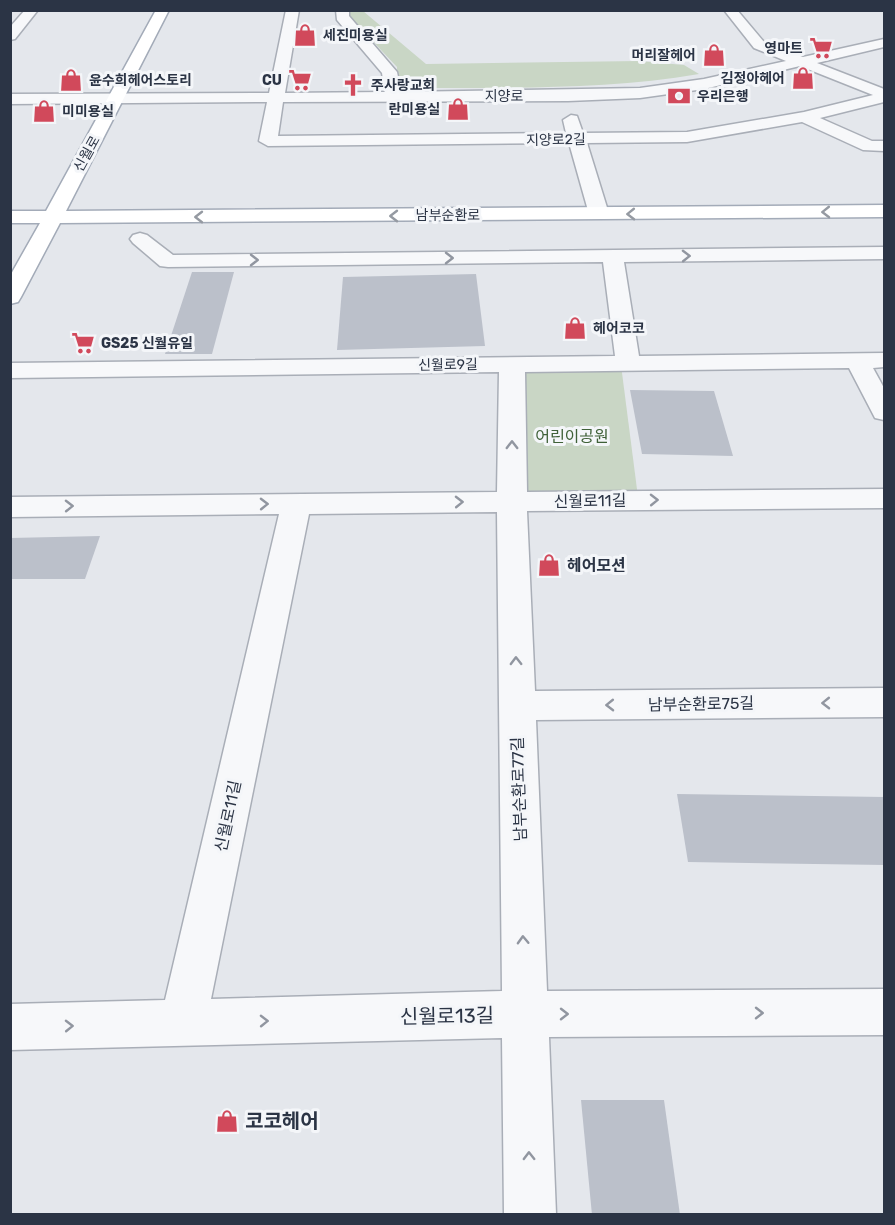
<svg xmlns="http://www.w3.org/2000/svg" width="895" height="1225" font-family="Rubik,'Noto Sans KR',sans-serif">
	<rect width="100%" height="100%" fill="#e4e7ec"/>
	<g fill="#c9d6c5">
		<path d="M348,11H363L426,64L639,61L684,65L699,74C601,91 501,87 402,88L397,84V67L348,15Z"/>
		<path d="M515,364L621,365L638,497L516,499Z"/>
	</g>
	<g fill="#bbc0ca">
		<path d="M192,272H234L212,354H165Z"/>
		<path d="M476,274L485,346L337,350L343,277Z"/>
		<path d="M630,390L714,391L733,456L642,454Z"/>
		<path d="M100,536L85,579H10V538Z"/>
		<path d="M677,794L885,797V865L688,862Z"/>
		<path d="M581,1100H664L680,1215H592Z"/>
	</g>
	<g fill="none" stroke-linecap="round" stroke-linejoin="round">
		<g stroke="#a9aeb7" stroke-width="3">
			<g id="minor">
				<path d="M25,10H38L15,39L10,40V27Z"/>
				<path d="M286,10H299L285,93L385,92L382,73L337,20L336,10H349V16L397,72L401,92L640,88L704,79L786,61L754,48L724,10H737L764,42L803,57L884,39V47L817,63L884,89V102L820,118L872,141H884V151L863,150L802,122L687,142L587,143L609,214L606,218H592L589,214L569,143L268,146L259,141L267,102L10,104V94L269,93ZM800,66L873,95L804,112L687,132L583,133L577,116L571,115L563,120L566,133L278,136L283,102L568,101L640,98L704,89Z"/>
				<path d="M140,233L147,235L173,255L884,247V259L624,262L639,356L884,353V367L873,368L884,388V420L875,418L849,368L525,372L527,492L884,489V508L527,511L535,691L884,688V717L536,720L547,991L884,989V1035L549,1037L556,1214H504L502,1038L10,1050V1004L165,1000L279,514L10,517V497L497,492L499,372L10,378V363L615,356L603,262L168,267L160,266L133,243L130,239L133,235ZM497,512L502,991L211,999L309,514Z"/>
			</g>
		</g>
		<g stroke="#a3abb8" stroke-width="3">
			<path id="major" d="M156,10H169L66,211L884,205V217L60,223L21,297L18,302L10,304V276L40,223H10V211H46Z"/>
		</g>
		<use href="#minor" fill="#f7f8fa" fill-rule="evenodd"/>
		<use href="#major" fill="#fff" fill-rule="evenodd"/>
	</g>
	<defs><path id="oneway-chevron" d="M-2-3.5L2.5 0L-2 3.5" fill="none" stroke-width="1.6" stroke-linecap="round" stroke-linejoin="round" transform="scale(1.5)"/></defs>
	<g stroke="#959aa2">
		<use href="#oneway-chevron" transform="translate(826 212) rotate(179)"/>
		<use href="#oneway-chevron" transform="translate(631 214) rotate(179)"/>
		<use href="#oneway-chevron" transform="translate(394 216) rotate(180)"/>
		<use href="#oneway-chevron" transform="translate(199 217) rotate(180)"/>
	</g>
	<g stroke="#9196a0">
		<use href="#oneway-chevron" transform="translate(686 256) rotate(-1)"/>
		<use href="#oneway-chevron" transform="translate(449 258)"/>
		<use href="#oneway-chevron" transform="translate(254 260)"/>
		<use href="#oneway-chevron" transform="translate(512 445) rotate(-90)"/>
		<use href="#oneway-chevron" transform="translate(654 500) rotate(-1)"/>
		<use href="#oneway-chevron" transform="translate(459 502) rotate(-1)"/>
		<use href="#oneway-chevron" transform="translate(264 504) rotate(-1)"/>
		<use href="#oneway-chevron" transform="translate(69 506) rotate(-1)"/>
		<use href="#oneway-chevron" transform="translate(516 661) rotate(-91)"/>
		<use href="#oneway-chevron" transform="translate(826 703) rotate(179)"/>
		<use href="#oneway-chevron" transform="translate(610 705) rotate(179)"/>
		<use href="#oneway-chevron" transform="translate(523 940) rotate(-92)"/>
		<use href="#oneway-chevron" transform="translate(759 1013)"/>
		<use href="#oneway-chevron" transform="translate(564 1014)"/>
		<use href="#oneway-chevron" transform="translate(264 1021) rotate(-1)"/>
		<use href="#oneway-chevron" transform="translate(69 1026) rotate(-1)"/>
		<use href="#oneway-chevron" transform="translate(529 1156) rotate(-91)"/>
	</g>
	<defs>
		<g id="shop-bare" transform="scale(1.8)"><path d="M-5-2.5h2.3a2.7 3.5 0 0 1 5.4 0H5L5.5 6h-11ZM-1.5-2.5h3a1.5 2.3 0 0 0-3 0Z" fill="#d1495b" stroke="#f4f6f9" stroke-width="2.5" paint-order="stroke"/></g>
		<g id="supermarket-bare" transform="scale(1.8)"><path d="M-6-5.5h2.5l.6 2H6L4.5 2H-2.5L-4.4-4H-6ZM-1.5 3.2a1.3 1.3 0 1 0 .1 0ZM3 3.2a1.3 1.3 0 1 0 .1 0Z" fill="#d1495b" stroke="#f4f6f9" stroke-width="2.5" paint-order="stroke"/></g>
		<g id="church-bare" transform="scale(1.8)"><path d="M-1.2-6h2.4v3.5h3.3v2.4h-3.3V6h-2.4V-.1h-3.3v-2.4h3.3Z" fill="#d1495b" stroke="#f4f6f9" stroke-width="2.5" paint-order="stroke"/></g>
		<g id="bank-bare" transform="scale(1.8)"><path d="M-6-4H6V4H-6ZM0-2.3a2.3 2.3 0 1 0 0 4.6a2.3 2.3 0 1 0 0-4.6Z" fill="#d1495b" stroke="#f4f6f9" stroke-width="2.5" paint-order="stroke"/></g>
	</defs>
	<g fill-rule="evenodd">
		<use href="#shop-bare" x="305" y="35"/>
		<use href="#supermarket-bare" x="821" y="48"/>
		<use href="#shop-bare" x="714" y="55"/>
		<use href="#shop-bare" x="803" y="78"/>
		<use href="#shop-bare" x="71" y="80"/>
		<use href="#supermarket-bare" x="300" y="80"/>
		<use href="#church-bare" x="353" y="85"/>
		<use href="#bank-bare" x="679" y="96"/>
		<use href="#shop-bare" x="458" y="109"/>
		<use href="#shop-bare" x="44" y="111"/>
		<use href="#shop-bare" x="575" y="328"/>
		<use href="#supermarket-bare" x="83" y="343"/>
		<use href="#shop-bare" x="549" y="565"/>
		<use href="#shop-bare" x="227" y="1121"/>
	</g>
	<g text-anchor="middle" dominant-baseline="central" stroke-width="6" stroke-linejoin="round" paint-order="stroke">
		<g font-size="14" font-weight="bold" fill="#2b3445" stroke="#f4f6f9" text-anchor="start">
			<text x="323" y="35">세진미용실</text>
			<text x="803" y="48" text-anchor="end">영마트</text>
			<text x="696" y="55" text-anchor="end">머리잘헤어</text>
			<text x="785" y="78" text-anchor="end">김정아헤어</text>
			<text x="89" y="80">윤수희헤어스토리</text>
			<text x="282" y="80" text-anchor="end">CU</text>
			<text x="371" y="85">주사랑교회</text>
			<text x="697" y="96">우리은행</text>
			<text x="440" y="109" text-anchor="end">란미용실</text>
			<text x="62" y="111">미미용실</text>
			<text x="593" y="328">헤어코코</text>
			<text x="101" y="343">GS25 신월유일</text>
		</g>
		<g font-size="14" fill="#2b3445" stroke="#f4f6f9">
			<text x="504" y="96">지양로</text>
			<text transform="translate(556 140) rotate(-1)">지양로2길</text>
			<text transform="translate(87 154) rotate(-61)">신월로</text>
			<text x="448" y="215">남부순환로</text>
			<text transform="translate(448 365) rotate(-1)">신월로9길</text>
		</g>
		<g font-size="16" fill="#3f6138" stroke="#f4f6f9">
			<text x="572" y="436">어린이공원</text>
		</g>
		<g font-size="16" fill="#2b3445" stroke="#f4f6f9">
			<text transform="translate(590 501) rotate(-1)">신월로11길</text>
			<text transform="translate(701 704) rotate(-1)">남부순환로75길</text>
			<text transform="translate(519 789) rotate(-92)">남부순환로77길</text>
			<text transform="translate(228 816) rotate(-78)">신월로11길</text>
		</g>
		<g font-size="16" font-weight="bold" fill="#2b3445" stroke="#f4f6f9" text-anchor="start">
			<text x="567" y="565">헤어모션</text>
		</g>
		<g font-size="20" fill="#2b3445" stroke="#f4f6f9">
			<text transform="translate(447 1016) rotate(-1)">신월로13길</text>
		</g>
		<g font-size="20" font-weight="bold" fill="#2b3445" stroke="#f4f6f9" text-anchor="start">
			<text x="245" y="1121">코코헤어</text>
		</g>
	</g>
	<rect width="895" height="1225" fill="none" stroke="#2b3445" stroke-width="24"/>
</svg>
